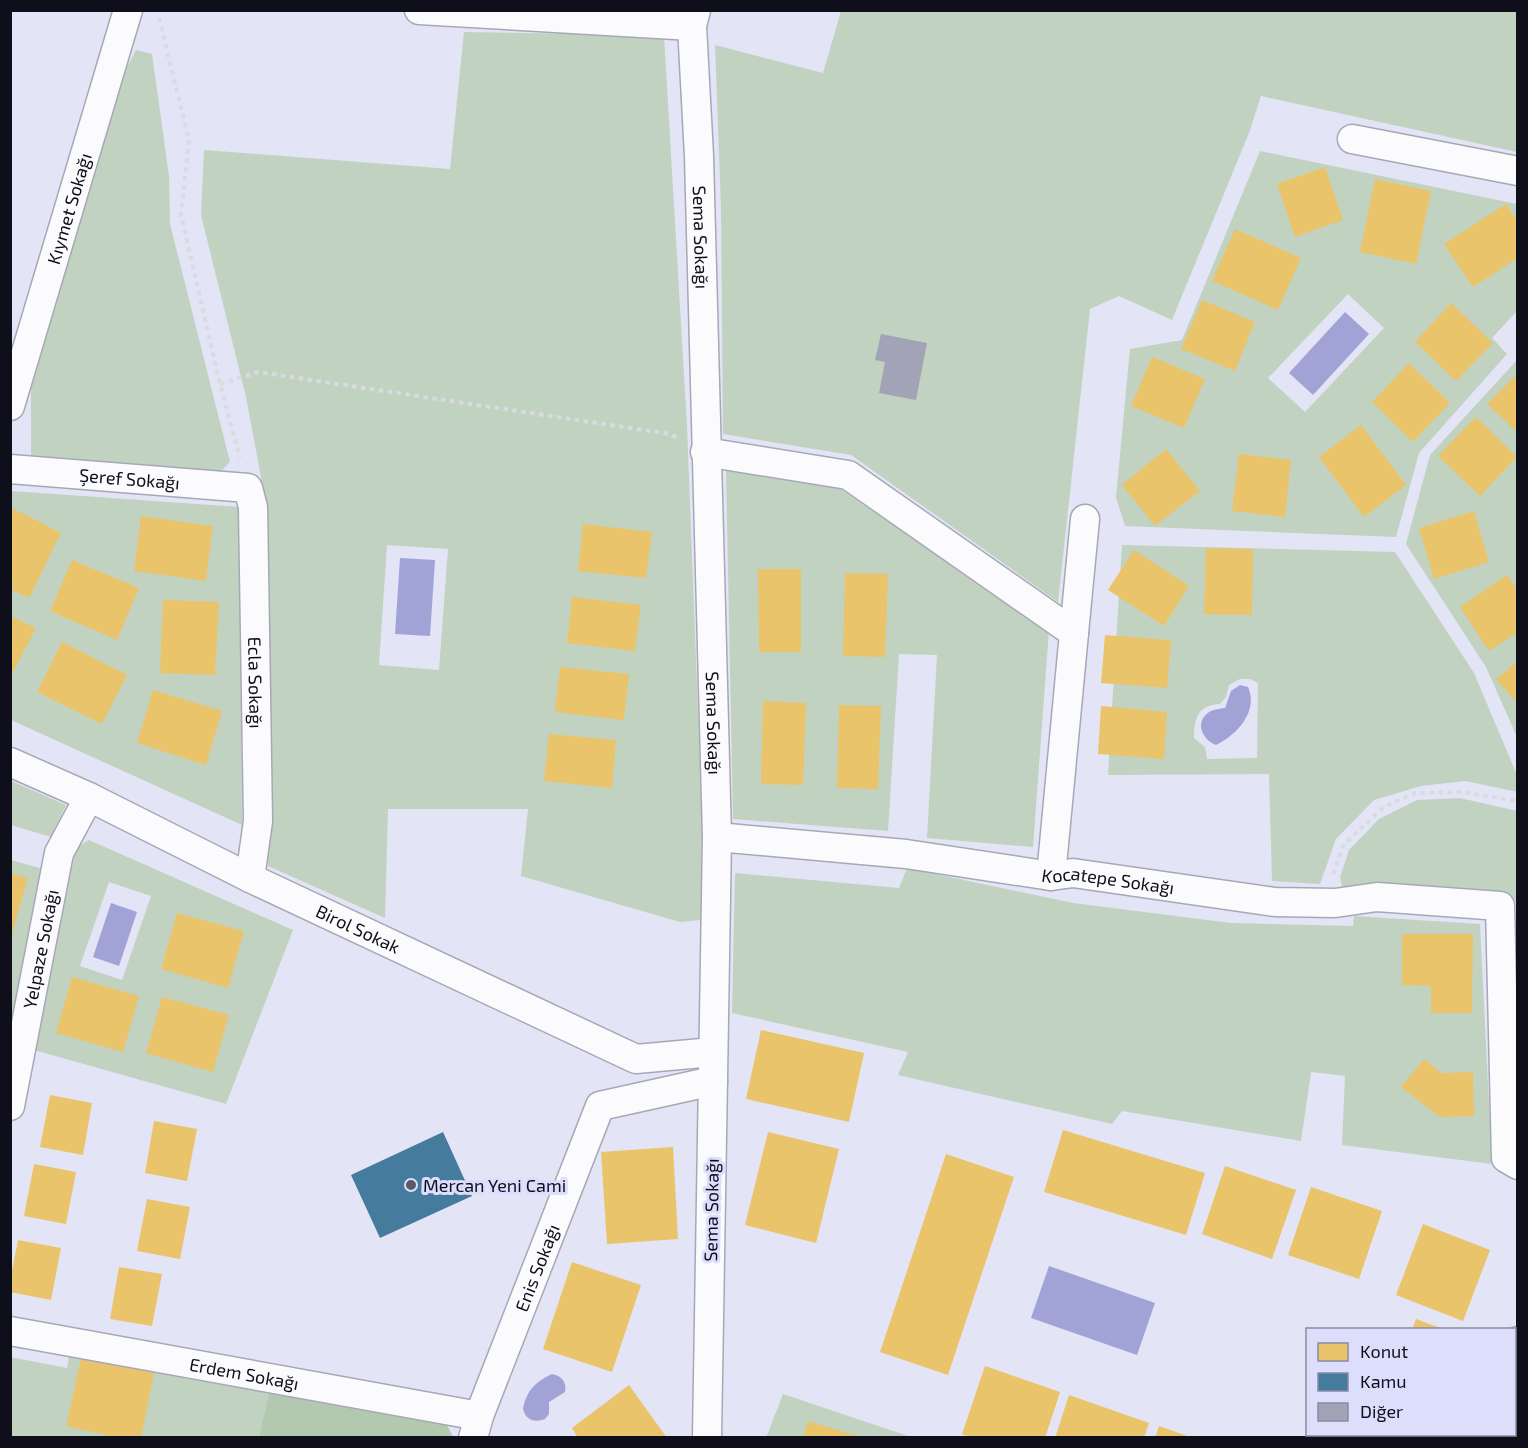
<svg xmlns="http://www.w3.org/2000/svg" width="1528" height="1448" font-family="'Exo 2',sans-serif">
	<rect width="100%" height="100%" fill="#e3e4f5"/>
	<g fill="#c2d2c1" fill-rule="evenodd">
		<path d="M841,11H1517V152L1261,96L1249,133L1172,320L1119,296L1090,309L1058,602L851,455L723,434L721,209L715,45L823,73Z"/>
		<path d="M464,32L664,35L687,426L702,816L701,920L680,922L521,876L528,809H388L385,918L268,866L267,509L246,397L201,215L204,150L450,169ZM387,545L448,549L439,670L379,665Z"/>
		<path d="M136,50L152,54L169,176L170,224L230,462L219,473L31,457V382L116,89Z"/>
		<path d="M1260,151L1517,204V311L1492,338L1507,354L1419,453L1396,537L1125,526L1116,497L1130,349L1182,340ZM1348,294L1384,328L1305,412L1268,378Z"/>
		<path d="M1517,360V737L1486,667L1406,544L1430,455Z"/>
		<path d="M726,471L837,487L1049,630L1033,847L927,838L937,655L899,654L888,831L733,819Z"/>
		<path d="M11,491L240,507L242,825L11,720Z"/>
		<path d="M1122,545L1395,552L1474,673L1517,775L1518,792L1465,781L1421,786L1374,800L1336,839L1320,884L1272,881L1269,774L1108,775ZM1240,679H1250L1258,683L1257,758L1207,759L1205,747L1194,738C1194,718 1198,705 1220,704L1226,697L1229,685Z"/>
		<path d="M11,781L66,805L51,837L11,825Z"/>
		<path d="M1460,798L1517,811V910L1515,900L1498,897L1343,890L1340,877L1349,850L1379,819L1417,800Z"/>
		<path d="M89,840L293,930L226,1104L34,1050L76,848ZM109,882L151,896L122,980L80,966Z"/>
		<path d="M11,860L47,870L11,1054Z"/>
		<path d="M907,868L1073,903L1231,923L1353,926L1354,916L1480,924L1492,1164L1342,1145L1345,1076L1311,1072L1301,1141L1122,1111L1112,1124L898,1075L908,1052L732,1013L735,873L899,888Z"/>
		<path d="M70,1350L270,1390L453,1437H11L10,1357L67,1368Z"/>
		<path d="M783,1394L911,1437L766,1438Z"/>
	</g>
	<path fill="#b3c9af" d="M270,1390L446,1423L453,1437L259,1438Z"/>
	<g fill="#a1a3d6">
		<path d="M1345,312L1369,334L1313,395L1289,373Z"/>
		<path d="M400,558L435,560L430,636L395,634Z"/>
		<path d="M1240,685L1248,687C1259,711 1237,735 1216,745C1201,739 1194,720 1211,711C1215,709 1220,709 1225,708L1231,691Z"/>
		<path d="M111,903L137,912L119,966L93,957Z"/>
		<path d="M1049,1266L1155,1303L1137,1355L1031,1318Z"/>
		<path d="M552,1374C562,1376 567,1382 565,1392L549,1402V1414L545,1419C534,1423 526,1420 523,1409C526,1391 536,1381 552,1374Z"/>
	</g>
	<g fill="#e9c46a">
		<path d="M1325,167L1343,220L1295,237L1277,184Z"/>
		<path d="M1375,179L1431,191L1416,264L1360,252Z"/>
		<path d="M1506,204L1518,222V258L1473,287L1444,244Z"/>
		<path d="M1235,229L1301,258L1278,310L1212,281Z"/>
		<path d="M1202,300L1255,322L1235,371L1181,349Z"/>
		<path d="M1451,303L1493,343L1456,381L1415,342Z"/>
		<path d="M1152,357L1205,379L1184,428L1131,406Z"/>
		<path d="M1409,363L1450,403L1413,442L1372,402Z"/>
		<path d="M1518,373V433L1487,404Z"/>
		<path d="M1476,417L1517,457L1480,496L1438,456Z"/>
		<path d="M1361,425L1406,485L1364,517L1319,457Z"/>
		<path d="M1166,449L1200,491L1155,526L1122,485Z"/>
		<path d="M1239,454L1291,460L1285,517L1232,511Z"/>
		<path d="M12,508L61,533L29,598L10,589V511Z"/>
		<path d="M1474,511L1489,562L1434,579L1419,528Z"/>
		<path d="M141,516L213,526L206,581L134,571Z"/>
		<path d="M583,524L652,532L646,578L578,571Z"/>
		<path d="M1206,548L1253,549L1252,615L1204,614Z"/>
		<path d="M1134,550L1189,586L1164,626L1108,590Z"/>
		<path d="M72,560L139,588L117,640L50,611Z"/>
		<path d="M758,569H801V652H759Z"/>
		<path d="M845,573L888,574L885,657L843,656Z"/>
		<path d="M1507,575L1518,590V632L1489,651L1460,607Z"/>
		<path d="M572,597L641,605L635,651L567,643Z"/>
		<path d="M163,600L219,602L215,675L160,673Z"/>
		<path d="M10,616L36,628L10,678Z"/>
		<path d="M1105,635L1171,640L1167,688L1101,683Z"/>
		<path d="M62,642L127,675L102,724L37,692Z"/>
		<path d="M1518,661V704L1496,679Z"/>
		<path d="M560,667L629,674L624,720L555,712Z"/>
		<path d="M153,690L222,711L206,765L137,743Z"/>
		<path d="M763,701L806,703L803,785L761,784Z"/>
		<path d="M839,705L881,706L878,789L837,788Z"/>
		<path d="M1101,706L1167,712L1164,759L1098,754Z"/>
		<path d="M549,734L616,740L612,788L544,781Z"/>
		<path d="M10,873L28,878L11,937L10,936Z"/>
		<path d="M177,913L244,931L228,988L161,969Z"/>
		<path d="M1402,934H1473L1472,1013H1431V986L1402,985Z"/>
		<path d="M72,977L139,996L123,1052L56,1033Z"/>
		<path d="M162,997L229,1015L213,1072L146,1053Z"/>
		<path d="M761,1030L864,1053L849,1122L746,1099Z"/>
		<path d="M1424,1059L1441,1073L1473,1072L1474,1116L1440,1117L1401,1087Z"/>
		<path d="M50,1095L92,1103L83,1155L40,1147Z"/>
		<path d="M154,1121L197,1129L187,1181L145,1173Z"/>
		<path d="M1063,1130L1205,1173L1186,1235L1044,1192Z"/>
		<path d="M768,1132L839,1149L816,1243L745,1225Z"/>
		<path d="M673,1147L678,1239L607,1244L601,1152Z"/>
		<path d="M946,1154L1014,1177L948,1375L880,1352Z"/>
		<path d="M34,1164L76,1172L66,1224L24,1216Z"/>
		<path d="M1225,1166L1296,1190L1272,1259L1202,1234Z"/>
		<path d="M1311,1187L1382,1211L1359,1279L1288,1255Z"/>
		<path d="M147,1199L190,1207L180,1259L137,1251Z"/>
		<path d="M1423,1224L1490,1250L1463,1321L1396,1295Z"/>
		<path d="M18,1240L61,1248L51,1300L10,1292V1282Z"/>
		<path d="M572,1262L641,1285L612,1372L543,1349Z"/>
		<path d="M119,1267L162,1274L152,1326L110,1319Z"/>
		<path d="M1416,1319L1443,1329V1330H1412Z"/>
		<path d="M81,1358L154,1373L141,1438H119L66,1426Z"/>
		<path d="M985,1366L1060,1392L1045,1438H971L962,1434Z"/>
		<path d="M629,1385L667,1438H578L572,1428Z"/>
		<path d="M1069,1395L1149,1423L1144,1438H1055Z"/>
		<path d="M808,1421L861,1437V1438H803Z"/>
		<path d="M1159,1426L1190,1437V1438H1155Z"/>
		<path d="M1400,1434H1456L1463,1437L1399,1438Z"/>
	</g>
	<path fill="#457b9d" d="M443,1132L472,1196L380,1238L351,1175Z"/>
	<path fill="#a2a3b6" d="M881,334L927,343L916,400L879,393L885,362L875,360Z"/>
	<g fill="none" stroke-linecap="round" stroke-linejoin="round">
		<g stroke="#a7a8b6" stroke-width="31">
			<g id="street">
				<path d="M419,10L692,26"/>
				<path id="s1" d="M696,10L692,26L699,156L717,837L707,1438"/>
				<path d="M1352,139L1518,171"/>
				<path id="s2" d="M10,406L128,10"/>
				<path d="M705,452L848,475L1074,633L1051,876"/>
				<path id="s3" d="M10,469L248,488L253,507L258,821L250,878"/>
				<path d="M1074,633L1085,519"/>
				<path id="s4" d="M10,762L89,797L250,878L636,1059L713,1052"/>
				<path id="s5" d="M717,837L906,854L1051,876L1073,873L1275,902L1335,903L1377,897L1500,906L1506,1158L1518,1165"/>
				<path id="s6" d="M10,1106L59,853L89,797"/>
				<path id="s7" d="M10,1331L479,1416"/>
				<path d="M1514,1408L1518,1341"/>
				<path id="s8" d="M473,1438L479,1416L600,1106L713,1081"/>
				<path d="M1513,1438V1434"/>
			</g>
		</g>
		<g stroke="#dadbe0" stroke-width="4" stroke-dasharray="4.5 4.5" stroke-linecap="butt">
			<path d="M159,18L189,140L181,215L220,384L240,458"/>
			<path d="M220,384L258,372L670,434L677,438"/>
			<path d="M1333,874L1344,844L1384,807L1415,793L1462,792L1518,801"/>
		</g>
		<use href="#street" stroke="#fbfbfe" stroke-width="28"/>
	</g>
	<circle fill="#595a67" stroke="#dcdefc" stroke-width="2" cx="411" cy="1185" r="6"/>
	<g text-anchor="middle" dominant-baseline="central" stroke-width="6" stroke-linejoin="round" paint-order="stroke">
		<g font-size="18" fill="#0f0f1b" stroke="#dcdefc">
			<text stroke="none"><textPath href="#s2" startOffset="206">Kıymet Sokağı</textPath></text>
			<text stroke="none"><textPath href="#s1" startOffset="228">Sema Sokağı</textPath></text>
			<text stroke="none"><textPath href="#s3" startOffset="120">Şeref Sokağı</textPath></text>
			<text stroke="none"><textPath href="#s3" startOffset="434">Ecla Sokağı</textPath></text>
			<text stroke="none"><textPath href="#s1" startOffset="714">Sema Sokağı</textPath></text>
			<text stroke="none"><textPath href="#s5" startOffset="394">Kocatepe Sokağı</textPath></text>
			<text stroke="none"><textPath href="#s4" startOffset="386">Birol Sokak</textPath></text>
			<text stroke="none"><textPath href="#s6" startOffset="160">Yelpaze Sokağı</textPath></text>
			<text transform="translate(711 1210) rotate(-89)">Sema Sokağı</text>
			<text stroke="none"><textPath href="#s8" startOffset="182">Enis Sokağı</textPath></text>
			<text stroke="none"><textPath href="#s7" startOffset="238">Erdem Sokağı</textPath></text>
		</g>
		<g font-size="18" fill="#0f0f1b" stroke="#dcdefc" text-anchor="start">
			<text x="423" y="1185">Mercan Yeni Cami</text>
		</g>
	</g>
	<rect width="1528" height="1448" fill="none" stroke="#0f0f1b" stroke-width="24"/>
	<rect x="1306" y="1328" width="210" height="108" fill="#dcdefc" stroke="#8a8ba2" stroke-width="1.5"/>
	<rect x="1318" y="1343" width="30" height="18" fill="#e9c46a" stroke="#8a8ba2" stroke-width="1.5"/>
	<text x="1360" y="1358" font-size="18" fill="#0f0f1b">Konut</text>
	<rect x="1318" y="1373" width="30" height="18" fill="#457b9d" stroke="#8a8ba2" stroke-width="1.5"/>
	<text x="1360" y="1388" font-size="18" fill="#0f0f1b">Kamu</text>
	<rect x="1318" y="1403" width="30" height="18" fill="#a2a3b6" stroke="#8a8ba2" stroke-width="1.5"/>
	<text x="1360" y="1418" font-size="18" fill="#0f0f1b">Diğer</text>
</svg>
